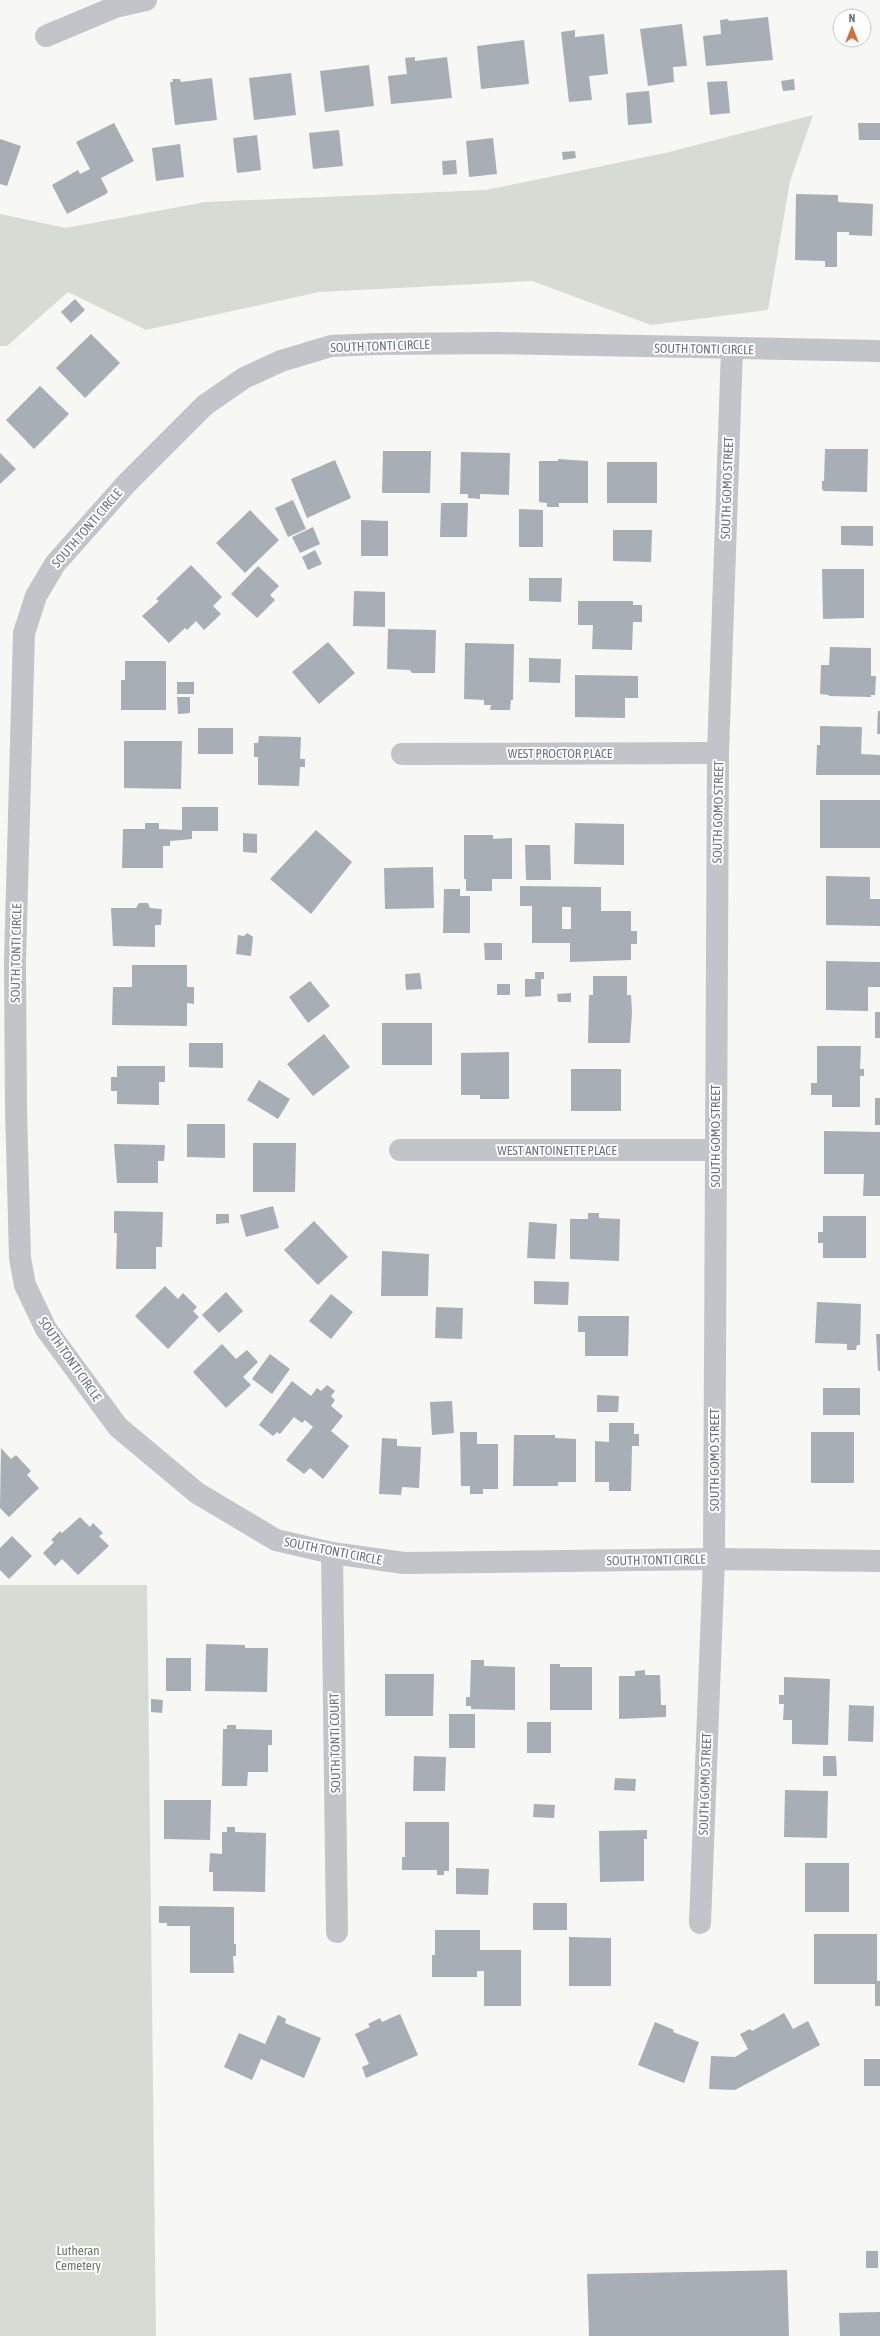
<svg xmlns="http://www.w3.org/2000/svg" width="880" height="2336" font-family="'Asap Condensed',sans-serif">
	<rect width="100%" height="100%" fill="#f7f7f4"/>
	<g fill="#d6dcd4">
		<path d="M813,115L790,181L768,310L651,325L532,281L319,292L146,330L68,292L7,346H0V214L66,228L205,202L486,190L665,153Z"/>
		<path d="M0,1585H147L156,2336H0Z"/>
	</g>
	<g fill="#a8aeb5" fill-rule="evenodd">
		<path d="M768,17L773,60L706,66L703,36L721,34L720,20L728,19L729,21Z"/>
		<path d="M682,24L687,66L673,67L674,82L648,86L640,29Z"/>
		<path d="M575,30V37L604,34L608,74L589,76L592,100L569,102L561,32Z"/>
		<path d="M524,40L529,84L481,89L477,46Z"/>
		<path d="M415,57V61L447,57L452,98L391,104L388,76L407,74L405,58Z"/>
		<path d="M369,65L374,106L325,112L320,71Z"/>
		<path d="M291,73L296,115L254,120L249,78Z"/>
		<path d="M212,78L217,120L175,125L170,82H173L172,79H180L181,82Z"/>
		<path d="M794,79L795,90L783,91L781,81Z"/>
		<path d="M727,81L730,113L710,115L707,82Z"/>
		<path d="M649,91L652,123L628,125L626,93Z"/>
		<path d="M114,123L134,161L101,178L108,192L106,194L67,214L52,185L78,170L80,174L90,169L76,142Z"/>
		<path d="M858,123H880V140H859Z"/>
		<path d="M339,130L343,166L313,169L309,133Z"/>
		<path d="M257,135L261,170L237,173L233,138Z"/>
		<path d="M493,138L497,174L469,177L466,141Z"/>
		<path d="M0,139L21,146L7,186L0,184Z"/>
		<path d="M180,144L184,177L156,181L152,148Z"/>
		<path d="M575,151L576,158L563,160L562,152Z"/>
		<path d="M456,160L457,174L443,175L442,161Z"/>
		<path d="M796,194L838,195V202L873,204L872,236L849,235V232H837V267H825V261L795,260Z"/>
		<path d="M75,299L85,310L71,323L61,312Z"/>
		<path d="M91,334L120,363L85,398L56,368Z"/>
		<path d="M40,386L69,414L34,449L6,420Z"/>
		<path d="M825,449H868L867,492L824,491L822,489V481H824Z"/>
		<path d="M383,451H431L430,493H382Z"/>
		<path d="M461,452L510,453L509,495L480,494V499L468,498V494H460Z"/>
		<path d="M0,453L16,469L0,484Z"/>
		<path d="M558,459L588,461V503H559V507H547V503L539,502V461H558Z"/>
		<path d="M335,460L351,498L307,518L291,479Z"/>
		<rect x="607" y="462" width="50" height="41"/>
		<path d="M293,500L306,529L288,537L275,508Z"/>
		<path d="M441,503H468L467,537H440Z"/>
		<path d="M519,509L543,510V547H519Z"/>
		<path d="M250,510L279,540L245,573L216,543Z"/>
		<path d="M361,520L388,521V556H361Z"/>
		<path d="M841,526H873V546L841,545Z"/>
		<path d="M313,527L320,544L300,553L292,537Z"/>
		<path d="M613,530H652L651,562L613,561Z"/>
		<path d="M315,550L322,564L308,570L302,557Z"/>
		<path d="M191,565L222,597L213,606L221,614L204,630L196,621L187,630L185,628L169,643L142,616L159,601L156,599Z"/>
		<path d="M258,566L279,586L270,595L275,600L257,618L231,594Z"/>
		<path d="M822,569H864V618L823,619Z"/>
		<path d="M529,578H562L561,602L529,601Z"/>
		<path d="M354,591L385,592V627L353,626Z"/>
		<path d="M578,601H633V605H642V622H633L632,650L592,649L593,625H578Z"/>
		<path d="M388,629L436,630L435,673H412L410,670L387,669Z"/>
		<path d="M328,642L355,673L319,704L292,672Z"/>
		<path d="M465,643L514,644L513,700H511L510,710H490L491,705H484V700L464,699Z"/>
		<path d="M830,647L871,648V676H876L875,695H871V697L829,696V695L820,694L821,665H829Z"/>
		<path d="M529,658L561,659L560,683L529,682Z"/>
		<path d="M125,661H166V710H121V680H125Z"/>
		<path d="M575,675L638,676V698H625V718L575,717Z"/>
		<rect x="177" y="682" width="17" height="12"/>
		<path d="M177,697H190V713L178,714Z"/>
		<path d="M878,711H880V734H877Z"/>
		<path d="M820,726L862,727L861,754L880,755V775H816L817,745H820Z"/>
		<rect x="198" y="728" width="35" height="26"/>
		<path d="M259,736L301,737L300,759H305V767H300L299,786L258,785V757H254V743H258Z"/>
		<path d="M124,741H182L181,789L124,788Z"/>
		<rect x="820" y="800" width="60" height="48"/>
		<path d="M182,807H218V831H192V839L170,841V846H163V868H122L123,829H145V823H159V829L182,830Z"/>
		<path d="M575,823L624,824V865L574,864Z"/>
		<path d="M316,830L352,862L311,914L270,879Z"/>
		<path d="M243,833L257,834V853L243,852Z"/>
		<path d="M464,835H493V839L512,838V879H492V891H466V879H464Z"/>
		<path d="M525,845H550L551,880H526Z"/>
		<path d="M433,867L434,908L385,909L384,868Z"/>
		<path d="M826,876L870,877V899H880V926L826,925Z"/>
		<path d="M520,886L601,887V911H631V931H637V944H631V960L570,962V943H532V906H520ZM562,907H571V929H562Z"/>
		<path d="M444,889H460V896H470V933H443Z"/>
		<path d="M139,903H148L150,908L162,909L161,925H155V947L113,946L111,908H136Z"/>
		<path d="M247,933L253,937L251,956L236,954L238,935L244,936Z"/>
		<path d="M484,943H502V960H485Z"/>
		<path d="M826,961L880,962V987H868V1011L826,1010Z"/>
		<path d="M132,965H187V987H194V1004L187,1003V1026L112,1025L113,987H132Z"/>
		<path d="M535,972H544V979H541V996L525,997V979H535Z"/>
		<path d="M420,973L422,989L406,990L405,974Z"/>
		<path d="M593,976H627V995H631L632,1012L630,1043H588L589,995H593Z"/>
		<path d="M310,981L330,1006L308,1023L289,997Z"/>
		<rect x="497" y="984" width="13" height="11"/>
		<path d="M571,993V1002H558L557,994Z"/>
		<rect x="875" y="1012" width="5" height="26"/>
		<rect x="382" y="1023" width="50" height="42"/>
		<path d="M324,1034L350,1067L313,1096L287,1064Z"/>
		<path d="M189,1043H223V1068L189,1067Z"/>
		<path d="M817,1046H861L860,1069H864V1076H860V1107H832V1095H811V1083H817Z"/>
		<path d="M509,1052V1099H480V1095H461V1053Z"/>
		<path d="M117,1066H165V1082H159V1105L117,1104V1091H111V1077H117Z"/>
		<rect x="571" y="1069" width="50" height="42"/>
		<path d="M259,1080L290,1099L278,1119L247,1100Z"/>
		<rect x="875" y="1098" width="5" height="27"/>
		<path d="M187,1124H225V1158L187,1157Z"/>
		<path d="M824,1131L880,1132V1196H863L864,1174H824Z"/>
		<path d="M253,1143H296L295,1192H253Z"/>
		<path d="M114,1144L165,1145L164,1161H158V1183H117Z"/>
		<path d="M273,1206L279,1228L246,1237L240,1215Z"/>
		<path d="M114,1211L163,1212L162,1247H156V1269H116L117,1233H114Z"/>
		<path d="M588,1213H599V1218L620,1219L619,1261L570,1259V1219H588Z"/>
		<path d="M216,1214H229V1223L216,1224Z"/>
		<path d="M823,1216H866V1258H823V1243H818V1232H823Z"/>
		<path d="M314,1221L348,1257L318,1285L284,1250Z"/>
		<path d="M529,1222L557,1224L555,1259L527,1258Z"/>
		<path d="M382,1251L429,1254L428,1296H381Z"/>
		<path d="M534,1281L569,1282L568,1305L534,1304Z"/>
		<path d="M165,1286L178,1299L183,1293L197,1307L193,1311L199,1317L168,1349L135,1316Z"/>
		<path d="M226,1292L243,1311L219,1333L202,1315Z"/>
		<path d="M331,1294L353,1312L331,1339L309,1321Z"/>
		<path d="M817,1302L861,1304L860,1345H857L856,1350H847V1344L815,1343Z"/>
		<path d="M436,1307L463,1308L462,1339L435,1338Z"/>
		<path d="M578,1316H629L628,1356H585V1332H578Z"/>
		<path d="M876,1334H880V1371H878Z"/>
		<path d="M222,1344L236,1359L247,1350L258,1362L243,1377L251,1385L226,1408L193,1372Z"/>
		<path d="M270,1354L290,1369L272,1394L252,1379Z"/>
		<path d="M292,1381L311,1396L317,1388L321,1391L327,1385L335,1391L331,1396L335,1400L331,1406L343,1416L331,1431L349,1446L323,1479L310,1468L304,1474L286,1460L313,1427L305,1420L302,1423L294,1417L280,1434L277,1432L273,1436L259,1425Z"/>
		<rect x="823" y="1388" width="37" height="27"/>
		<path d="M597,1395L619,1396L618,1412H597Z"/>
		<path d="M452,1401L454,1433L432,1435L430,1402Z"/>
		<path d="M609,1423H634V1434H639V1446H632L631,1491H609V1482H595V1441L609,1442Z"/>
		<path d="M460,1432H477V1444H498V1489H483V1494H470V1486H461Z"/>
		<rect x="811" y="1432" width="43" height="51"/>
		<path d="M514,1435H555V1438L576,1439V1482H558V1486H513Z"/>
		<path d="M382,1438L397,1439V1446L421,1447L419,1488L402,1487L401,1495L379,1494Z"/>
		<path d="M1,1448L11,1459L16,1455L31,1471L27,1475L39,1488L9,1517L0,1508Z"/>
		<path d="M80,1517L90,1527L93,1523L103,1533L99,1536L109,1546L78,1575L62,1559L55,1566L43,1553L54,1542L51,1540L60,1531L62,1533Z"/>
		<path d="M12,1536L32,1556L9,1579L0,1570V1548Z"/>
		<path d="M206,1644L245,1645V1648H268L267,1692L205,1691Z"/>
		<rect x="166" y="1658" width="25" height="33"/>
		<path d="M471,1660H484V1666L515,1667V1710L471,1709V1706H466V1697H470Z"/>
		<path d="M550,1664H560V1667H592V1710H550Z"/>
		<path d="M645,1670V1675H660L661,1705H666V1717L619,1719V1676H635V1671Z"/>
		<path d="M385,1674H434L433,1716H385Z"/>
		<path d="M784,1677L830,1679L828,1745L792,1744V1720H783L784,1704H779V1695H784Z"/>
		<path d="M151,1699L163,1700L162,1713L151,1712Z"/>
		<path d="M849,1705L874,1706L873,1742L848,1741Z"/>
		<rect x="449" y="1714" width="26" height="34"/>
		<rect x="527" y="1722" width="24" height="31"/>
		<path d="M227,1725H236V1729L272,1730V1745H268V1772H248L247,1786H222L223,1729H227Z"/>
		<path d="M414,1756L446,1757L445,1791H413Z"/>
		<path d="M823,1756H836L837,1776H823Z"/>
		<path d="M615,1778L636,1779L635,1791L614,1790Z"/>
		<path d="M785,1790L828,1791L827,1838L784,1837Z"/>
		<path d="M164,1800H211L210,1840L164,1839Z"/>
		<path d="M534,1804L555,1805L554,1818L533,1817Z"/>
		<path d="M405,1822H449V1871H444V1875H437V1870H402V1857H405Z"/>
		<path d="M227,1827H235V1832L266,1833L265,1892L213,1891V1872H209L210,1853L222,1854V1832H227Z"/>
		<path d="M647,1830V1839H644V1881L600,1882L599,1831Z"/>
		<rect x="805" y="1863" width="44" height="49"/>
		<path d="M456,1868L489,1869L488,1895L456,1894Z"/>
		<rect x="533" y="1903" width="34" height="27"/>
		<path d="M159,1906L234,1907V1944H236V1956H233L234,1973H190V1926H167V1923H159Z"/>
		<path d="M435,1930H480V1950H521V2006H484V1971H477V1977H432V1955H435Z"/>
		<path d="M814,1934H877V1981H880V2006H875V1984H814Z"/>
		<path d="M569,1937L611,1938V1986H569Z"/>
		<path d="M784,2013L793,2029L808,2021L820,2045L735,2090L709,2089L711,2056L735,2057L748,2049L740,2034L750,2029L752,2031Z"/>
		<path d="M400,2014L418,2055L366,2078L362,2067L369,2064L355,2034L370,2027L368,2024L380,2018L382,2022Z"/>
		<path d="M278,2015L286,2019L285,2023L321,2038L304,2078L261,2059L252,2080L224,2067L239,2033L265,2044Z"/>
		<path d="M655,2022L674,2030L673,2032L699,2042L684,2083L638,2065Z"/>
		<rect x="864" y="2059" width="16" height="27"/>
		<rect x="866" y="2251" width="12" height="17"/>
		<path d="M787,2270L789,2336H589L587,2274Z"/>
		<path d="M880,2312V2336H840L839,2313Z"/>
	</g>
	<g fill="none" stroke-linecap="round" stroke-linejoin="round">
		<g stroke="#c1c4c8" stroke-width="22">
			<path d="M46,36L115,7L146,0"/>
			<path d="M880,351L497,343L377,344L331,346L281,361L244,378L205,405L126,484L55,564L36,596L24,633L15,961L16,1109L20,1258L25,1285L46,1329L118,1427L197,1493L276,1540L332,1553L404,1563L714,1559L880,1561"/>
			<path d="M402,754L718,753"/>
			<path d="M400,1150H715"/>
			<path d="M332,1553L337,1932"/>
			<path d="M700,1923L714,1559L718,753L732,349"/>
		</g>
	</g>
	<g text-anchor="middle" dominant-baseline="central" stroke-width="4" stroke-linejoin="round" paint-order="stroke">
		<g font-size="13" fill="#697483" stroke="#fff">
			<text transform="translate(380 346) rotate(-2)">SOUTH TONTI CIRCLE</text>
			<text transform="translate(704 349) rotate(1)">SOUTH TONTI CIRCLE</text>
			<text transform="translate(727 488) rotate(-88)">SOUTH GOMO STREET</text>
			<text transform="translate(87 528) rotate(-49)">SOUTH TONTI CIRCLE</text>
			<text x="560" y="753">WEST PROCTOR PLACE</text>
			<text transform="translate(718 812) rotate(-89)">SOUTH GOMO STREET</text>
			<text transform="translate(16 953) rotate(-89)">SOUTH TONTI CIRCLE</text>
			<text transform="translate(715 1136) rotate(-90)">SOUTH GOMO STREET</text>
			<text x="557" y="1150">WEST ANTOINETTE PLACE</text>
			<text transform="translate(70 1359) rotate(55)">SOUTH TONTI CIRCLE</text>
			<text transform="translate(714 1460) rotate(-90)">SOUTH GOMO STREET</text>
			<text transform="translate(333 1551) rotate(11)">SOUTH TONTI CIRCLE</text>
			<text transform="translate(656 1560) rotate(-1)">SOUTH TONTI CIRCLE</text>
			<text transform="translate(335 1743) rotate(-91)">SOUTH TONTI COURT</text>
			<text transform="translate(705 1784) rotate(-88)">SOUTH GOMO STREET</text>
		</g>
		<g font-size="13" fill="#687a67" stroke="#fff">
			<text x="78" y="2250">Lutheran<tspan x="78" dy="15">Cemetery</tspan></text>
		</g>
	</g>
	<g transform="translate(852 28)"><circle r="19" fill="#ffffff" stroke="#c3c7cd"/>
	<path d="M0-3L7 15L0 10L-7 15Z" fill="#d37238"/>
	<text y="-6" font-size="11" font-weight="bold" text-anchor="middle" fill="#697483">N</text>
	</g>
</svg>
